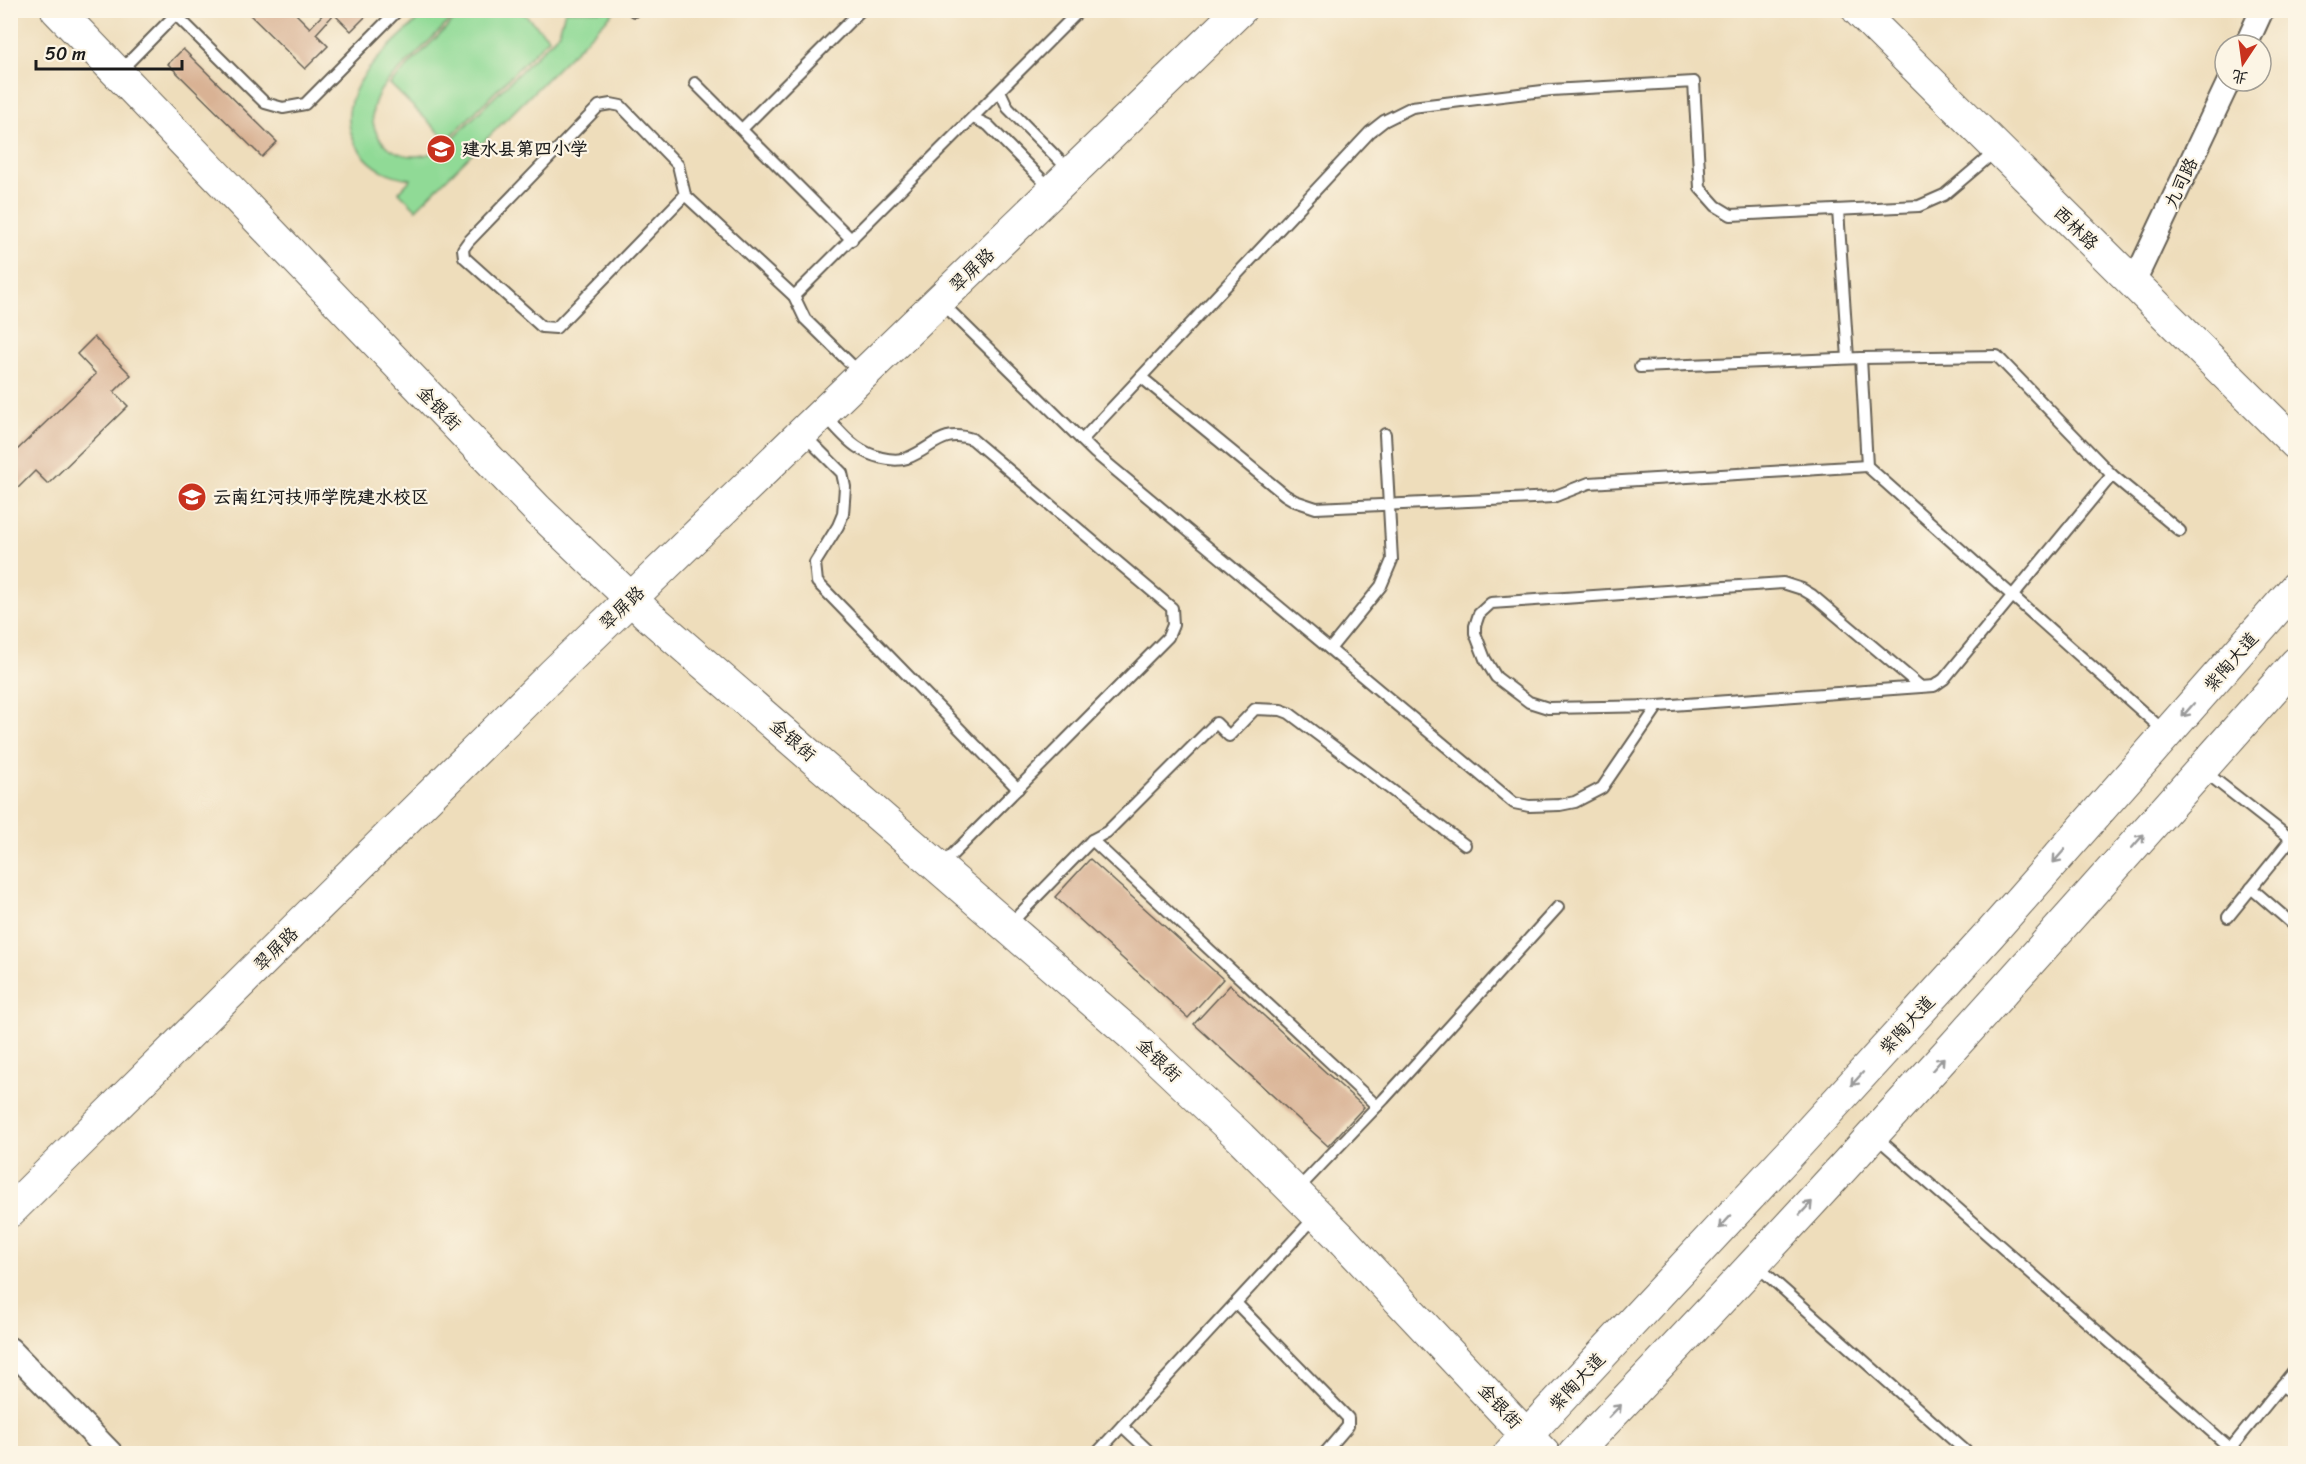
<svg xmlns="http://www.w3.org/2000/svg" width="2306" height="1464" font-family="Sriracha,'LXGW WenKai TC',sans-serif">
	<rect width="100%" height="100%" fill="#fcf5e5"/>
	<filter id="ink" filterUnits="userSpaceOnUse"><feTurbulence type="fractalNoise" baseFrequency=".0167" numOctaves="2"/><feDisplacementMap in="SourceGraphic" scale="12" xChannelSelector="R" yChannelSelector="G"/><feConvolveMatrix kernelMatrix="1 2 1 2 8 2 1 2 1" color-interpolation-filters="sRGB"/></filter>
	<filter id="wash" filterUnits="userSpaceOnUse"><feTurbulence type="fractalNoise" baseFrequency=".008" numOctaves="4" result="noise"/><feDisplacementMap in="SourceGraphic" scale="24" xChannelSelector="R" yChannelSelector="G"/><feGaussianBlur stdDeviation="1.35" result="paint"/><feColorMatrix in="noise" values="0 0 0 0 0 0 0 0 0 0 0 0 0 0 0 0 0 1.4 0 .05"/><feComposite in="paint" operator="in"/></filter>
	<g filter="url(#wash)">
		<rect width="100%" height="100%" fill="#edb"/>
		<g fill="#90da96" stroke="#567b59" stroke-width="1.5">
			<path d="M464,10L521,11L549,38L447,140L390,84Z"/>
			<path d="M427,11H460C442,28 425,45 407,63C397,73 383,83 377,97C357,139 408,176 447,144L559,33L565,11H615L416,209L399,192L411,179C390,176 373,169 360,151C321,95 392,46 427,11Z"/>
		</g>
		<g id="blocks">
			<g fill="#d9b294">
				<path d="M245,10H292L310,28L327,10H372L351,31L334,14L316,34L328,46L305,69Z"/>
				<path d="M183,49L277,142L262,157L168,64Z"/>
				<path d="M94,337L131,375L114,392L128,406L48,484L35,471L17,489L10,483V445L16,451L96,374L77,354Z"/>
				<path d="M1090,859L1223,979L1188,1018L1055,897Z"/>
				<path d="M1230,985L1364,1107L1328,1146L1194,1024Z"/>
			</g>
		</g>
	</g>
	<g filter="url(#ink)">
		<use href="#blocks" fill-opacity="0" stroke="#666054" stroke-width="1.5"/>
		<g fill="none" stroke-linecap="round" stroke-linejoin="round">
			<g stroke="#666054" stroke-width="14">
				<g id="lane">
					<path d="M171,10L265,103L283,108L305,104L398,10"/>
					<path d="M633,10L634,11"/>
					<path d="M119,72L175,15"/>
					<path d="M695,83L852,240"/>
					<path d="M1000,91L1008,108L1070,171"/>
					<path d="M973,118L988,125L1052,190"/>
					<path d="M742,129L861,10"/>
					<path d="M685,195L556,328L542,327L464,257L463,249L468,242L599,106L611,104L621,106L678,165L685,195L794,296L805,319L860,373"/>
					<path d="M1838,210L1848,358"/>
					<path d="M794,296L1080,10"/>
					<path d="M940,301L1095,453L1514,803L1529,806L1560,805L1575,802L1602,788L1658,706"/>
					<path d="M1861,358L1867,466L2164,731"/>
					<path d="M1640,367L1861,358L1997,356L2112,475L2180,531"/>
					<path d="M1141,377L1285,495L1295,501L1316,508L1553,497L1589,483L1867,466"/>
					<path d="M824,414C834,425 845,439 857,447C870,456 892,463 907,458C932,449 942,428 972,439L1172,608L1173,625L1168,637L940,867"/>
					<path d="M805,436L842,473L845,487L843,514L838,526L815,563L817,582L1018,789"/>
					<path d="M1082,440L1370,132L1384,121L1412,107L1551,90L1694,82L1700,188L1716,206L1731,215L1919,206L1944,195L1997,150"/>
					<path d="M1330,649L1381,586L1392,560L1385,434"/>
					<path d="M1921,687L1812,595L1802,589L1783,583L1491,603L1479,614L1475,626V633L1485,659L1496,677L1529,702L1548,708L1658,706L1921,687L1934,686L1944,679L2112,475"/>
					<path d="M2204,771L2296,843"/>
					<path d="M1092,840L1377,1106"/>
					<path d="M2251,888L2296,927"/>
					<path d="M2228,917L2296,833"/>
					<path d="M1008,926L1092,840L1107,832L1216,723L1229,736L1255,709L1281,710L1289,713L1465,845"/>
					<path d="M1874,1135L2237,1454"/>
					<path d="M1296,1191L1384,1099L1558,907"/>
					<path d="M1756,1265L1969,1454"/>
					<path d="M1236,1303L1348,1418V1426L1324,1454"/>
					<path d="M2282,1385L2296,1397"/>
					<path d="M1122,1426L1152,1454"/>
					<path d="M2231,1448L2296,1368"/>
					<path d="M1096,1454L1316,1216"/>
				</g>
			</g>
			<g stroke="#666054" stroke-width="26">
				<g id="street">
					<path d="M2246,45L2262,10"/>
					<path d="M2133,284L2229,81"/>
					<path d="M10,1349L112,1454"/>
				</g>
			</g>
			<g stroke="#666054" stroke-width="34">
				<g id="secondary">
					<path d="M57,10L537,509L648,615L1133,1036L1240,1137L1339,1236L1544,1454"/>
					<path d="M1858,10L2296,444"/>
					<path d="M10,1211L554,673L1240,10"/>
					<path d="M1509,1454L1790,1153L1990,934L2296,587"/>
					<path d="M1574,1454C1822,1197 2059,930 2296,663"/>
				</g>
			</g>
			<use href="#lane" stroke="#fff" stroke-width="10"/>
			<use href="#street" stroke="#fff" stroke-width="22"/>
			<use href="#secondary" stroke="#fff" stroke-width="32"/>
		</g>
		<defs><path id="oneway-shaft" d="M-6 0H5M1.5-3L5.5 0L1.5 3" fill="none" stroke-width="1.6" stroke-linecap="round" stroke-linejoin="round" transform="scale(1.5)"/></defs>
		<g stroke="#999">
			<use href="#oneway-shaft" transform="translate(2188 710) rotate(131)"/>
			<use href="#oneway-shaft" transform="translate(2138 841) rotate(-49)"/>
			<use href="#oneway-shaft" transform="translate(2059 856) rotate(131)"/>
			<use href="#oneway-shaft" transform="translate(1938 1064) rotate(-48)"/>
			<use href="#oneway-shaft" transform="translate(1857 1079) rotate(132)"/>
			<use href="#oneway-shaft" transform="translate(1806 1208) rotate(-47)"/>
			<use href="#oneway-shaft" transform="translate(1725 1222) rotate(133)"/>
			<use href="#oneway-shaft" transform="translate(1615 1411) rotate(-46)"/>
		</g>
	</g>
	<defs>
		<g id="school-disc" transform="scale(1.5)"><circle r="9.5" fill="#c8321e" stroke="#fcf5e5"/><path d="M0-5L7-2L0 1L-7-2ZM-4 1L0 2.5L4 1V4Q0 6-4 4Z" fill="#fff"/></g>
	</defs>
	<g fill-rule="evenodd">
		<use href="#school-disc" x="441" y="149"/>
		<use href="#school-disc" x="192" y="497"/>
	</g>
	<g text-anchor="middle" dominant-baseline="central" stroke-width="4.5" stroke-linejoin="round" paint-order="stroke">
		<g font-size="18" font-weight="bold" fill="#1c1c1c" stroke="#fcf5e5" text-anchor="start">
			<text x="462" y="149">建水县第四小学</text>
			<text x="213" y="497">云南红河技师学院建水校区</text>
		</g>
		<g font-size="18" fill="#1c1c1c" stroke="#fcf5e5">
			<text transform="translate(2181 183) rotate(-65)">九司路</text>
			<text transform="translate(2076 228) rotate(44)">西林路</text>
			<text transform="translate(972 270) rotate(-44)">翠屏路</text>
			<text transform="translate(439 408) rotate(46)">金银街</text>
			<text transform="translate(622 608) rotate(-44)">翠屏路</text>
			<text transform="translate(2231 662) rotate(-49)">紫陶大道</text>
			<text transform="translate(793 740) rotate(41)">金银街</text>
			<text transform="translate(276 949) rotate(-45)">翠屏路</text>
			<text transform="translate(1907 1025) rotate(-48)">紫陶大道</text>
			<text transform="translate(1159 1060) rotate(44)">金银街</text>
			<text transform="translate(1577 1382) rotate(-47)">紫陶大道</text>
			<text transform="translate(1500 1406) rotate(47)">金银街</text>
		</g>
	</g>
	<rect width="2306" height="1464" fill="none" stroke="#fcf5e5" stroke-width="36"/>
	<g transform="translate(2243 63) rotate(193)"><circle r="28" fill="#fcf5e5" stroke="#a29e95" stroke-width="1.5"/>
	<path d="M0-4.5L10 22L0 15L-10 22Z" fill="#c8321e"/>
	<text y="-9" font-size="16" font-weight="bold" text-anchor="middle" fill="#1c1c1c">北</text>
	</g>
	<path d="M36 60v9h146v-9" fill="none" stroke="#1c1c1c" stroke-width="3"/>
	<text x="45" y="60" font-size="18" fill="#1c1c1c" stroke="#fcf5e5" stroke-width="4.5" paint-order="stroke">50 m</text>
</svg>
